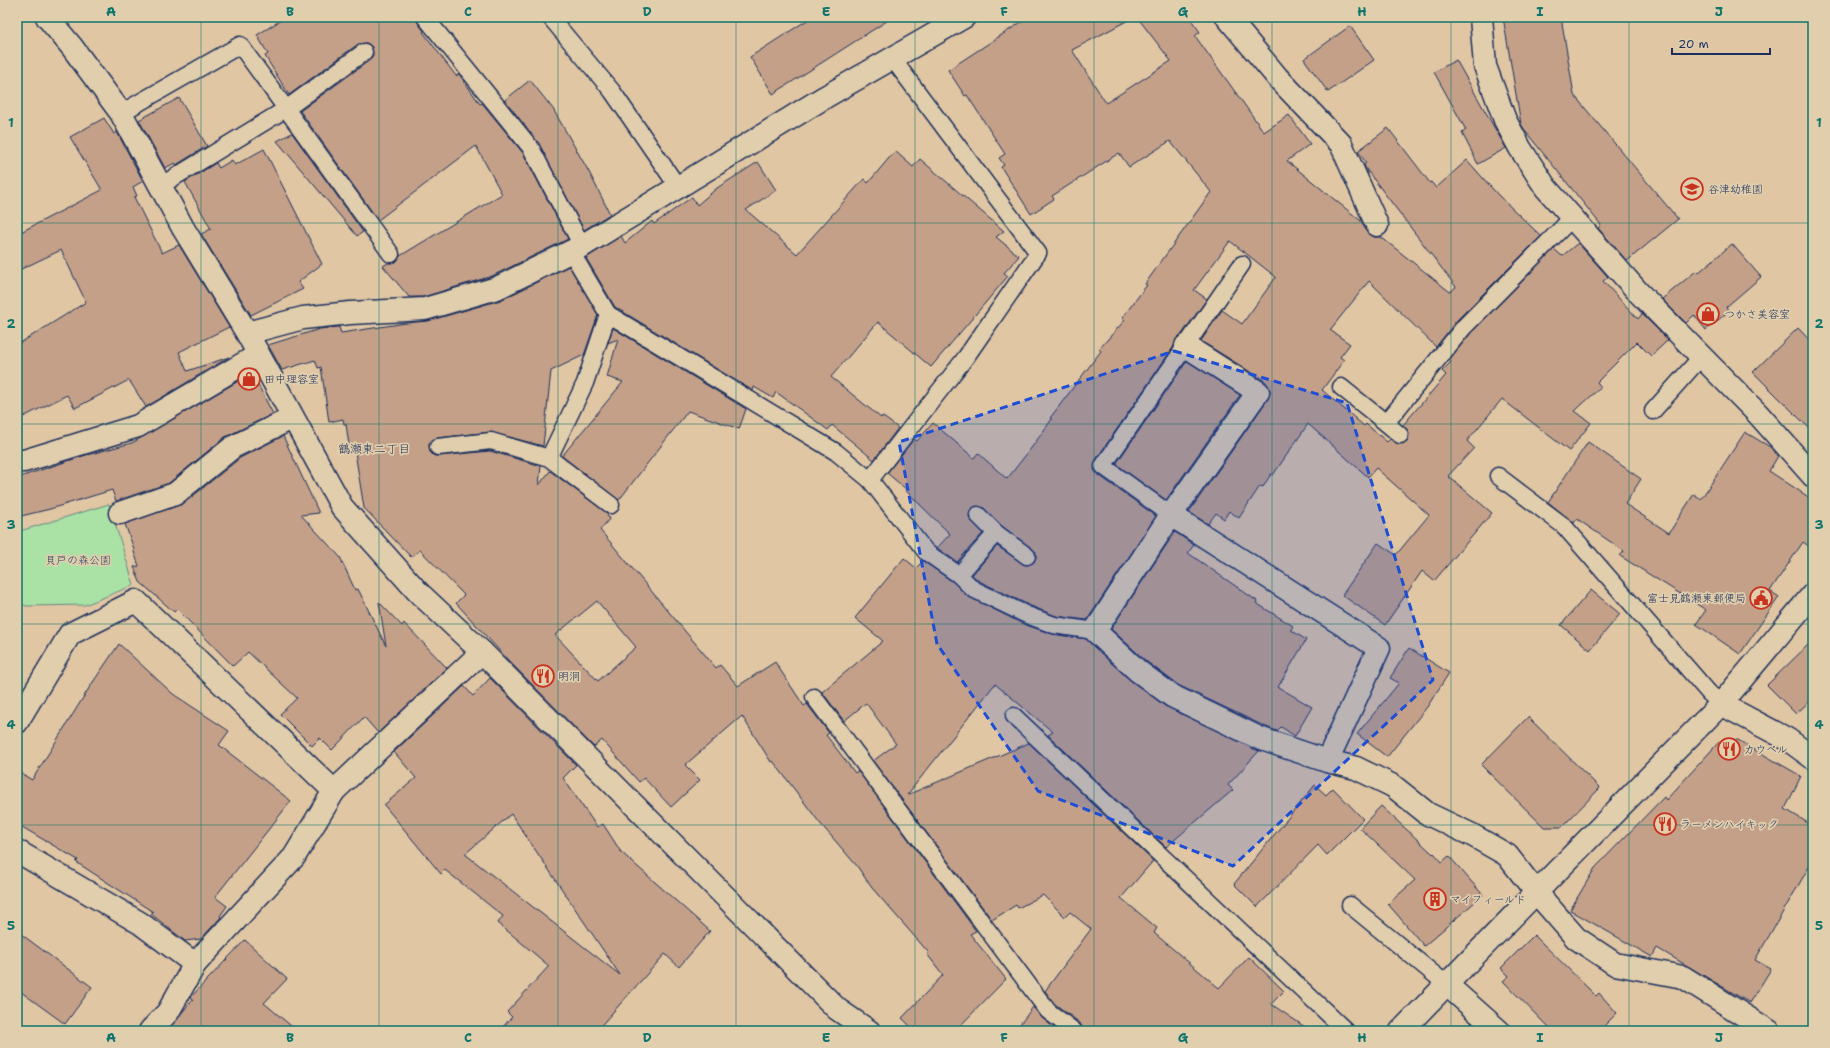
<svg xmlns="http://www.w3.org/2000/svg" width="1830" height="1048" font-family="'Shantell Sans','Klee One',sans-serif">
	<rect width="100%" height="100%" fill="#e0c6a3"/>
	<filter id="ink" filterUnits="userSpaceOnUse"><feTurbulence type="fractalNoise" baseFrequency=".025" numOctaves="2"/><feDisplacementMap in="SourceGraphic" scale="8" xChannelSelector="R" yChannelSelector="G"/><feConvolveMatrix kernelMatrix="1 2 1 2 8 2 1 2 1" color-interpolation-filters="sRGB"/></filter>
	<g filter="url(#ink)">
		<path fill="#aae2a6" stroke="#628882" d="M109,504L134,585L85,605L27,606L17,603V532Z"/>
		<g fill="#c4a088" stroke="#1b2f5e" fill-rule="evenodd">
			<path d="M286,17H416L418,23L424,31L423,32L456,76L459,74L480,104L482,103L523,153L568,239L492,276L423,297H409L383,266L388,263L396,262L400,256L502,194L476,146L378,220L300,111L370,60L373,55L372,47L367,43L358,44L289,95L265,56L268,54L257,35Z"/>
			<path d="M812,17H893L773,94L750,57Z"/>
			<path d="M1029,17H1134L1072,50L1106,103L1171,61L1137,17H1189L1200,32L1195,36L1264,132L1289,115L1310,144L1287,161L1361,221L1369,235L1375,237H1381L1450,292L1456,287L1366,169L1364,165L1366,163L1358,151L1388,128L1430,183L1431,182L1436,188L1467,160L1498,195L1541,236L1457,320L1436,347L1369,281L1330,330L1350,344L1340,357L1344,360L1322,390L1364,426L1366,424L1387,442L1390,439L1399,444L1407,441L1409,432L1403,425L1446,375L1442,371L1451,362L1449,360L1471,333L1554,249L1562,256L1578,243L1608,277L1603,281L1638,319L1642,314L1668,340L1651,356L1637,342L1597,382L1601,387L1575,411L1591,423L1569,451L1502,399L1467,441L1474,448L1448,476L1492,513L1434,581L1422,571L1385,625L1342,595L1378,543L1396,555L1429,515L1376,468L1368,477L1308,424L1273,475L1271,474L1263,487L1260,486L1239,518L1229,511L1224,519L1216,513L1208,524L1189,512L1268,399L1270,393L1269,387L1265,381L1201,341L1222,310L1242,324L1276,277L1230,241L1194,290L1207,299L1182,334L1176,339L1174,346L1095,461L1094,470L1097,474L1156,516L1087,620L1056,616L1031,606L979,581L972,575L997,546L1026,565L1034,562L1036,557V552L1002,526L984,508L976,506L971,509L969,517L983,533L957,562L937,548L950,534L905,490L906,489L887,473L914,439L917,441L933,423L974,458L978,453L1007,479L1032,447L1052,419L1050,418L1101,351L1099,349L1125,320L1122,318L1147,285L1145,284L1211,192L1170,141L1129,167L1119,153L1052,196L1054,199L1031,214L1001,167L1004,165L999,158L1005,154L967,95L965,96L948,70Z"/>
			<path d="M1503,17H1561L1574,95L1678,219L1627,261L1598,228L1601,225L1526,132L1521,124Z"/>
			<path d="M1350,26L1374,60L1328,92L1304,59Z"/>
			<path d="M1456,60L1506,148L1478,164L1462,133L1466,130L1434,72Z"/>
			<path d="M530,80L553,109L589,172L610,214L584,230L539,144L505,100Z"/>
			<path d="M179,98L207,146L176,165L175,163L165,168L139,120Z"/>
			<path d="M104,118L114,134L117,132L143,181L133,187L137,196L134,197L162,253L179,245L229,327L179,352L187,371L229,357L146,407L129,380L75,408L67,395L17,420V345L86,302L61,250L17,271V234L102,190L70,137Z"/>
			<path d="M292,133L363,232L357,236L277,141Z"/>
			<path d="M264,149L322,264L298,282L303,289L251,315L201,234L211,229L185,182L216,163L219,168L232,160L235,165Z"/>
			<path d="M895,151L913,167L920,159L1004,231L996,237L1019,256L1004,273L1008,276L931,367L878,322L831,377L881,418L882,416L898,428L874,460L832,425L828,430L776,392L773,398L754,387L753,391L615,307L586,258L621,236L625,243L652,221L654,224L692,197L697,205L717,188L758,162L776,190L746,210L797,254L864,179L868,183Z"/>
			<path d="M1732,244L1761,277L1726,307L1729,311L1706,330L1694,315L1686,323L1662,299L1696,271L1698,273Z"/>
			<path d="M569,266L598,315L584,355L551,371L543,446L490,432L437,438L429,444L430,452L434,456H439L490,451L541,466L539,485L550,471L608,514L607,516L610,518L600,530L716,668L720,665L738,686L775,662L804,706L807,704L829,733L826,735L855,773L858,771L976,931L970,934L1006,979L955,1031H915L902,1018L943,975L927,954L929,953L872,888L857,866L819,822L773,761L771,762L742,716L685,765L700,780L671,807L644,778L639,782L602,740L594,747L508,660L456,603L464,595L420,550L411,557L364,508L355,452L350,453L346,424H344L343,419L329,422L321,367L318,368L315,360L282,370L268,345L320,329L339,327L341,333L406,323L428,321L501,300ZM597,601L636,647L598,681L555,635Z"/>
			<path d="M613,328L746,409L739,429L688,411L619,500L562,456L623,382L607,377L618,339L608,343Z"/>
			<path d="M1798,328L1813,344V432L1753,372Z"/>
			<path d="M1187,361L1240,395L1166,500L1116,464Z"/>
			<path d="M254,372L257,378L255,379L273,414L225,437L169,483L116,501L112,490L50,509L17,517V478L83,456L132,443Z"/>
			<path d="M1745,432L1770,447L1778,456L1769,471L1813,500V549L1803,542L1770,591L1779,597L1740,654L1696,624L1706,610L1620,556L1624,551L1577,519L1574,523L1548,502L1588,442L1641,479L1625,504L1669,533L1694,494L1701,499Z"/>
			<path d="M283,436L319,513L301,515L340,557L355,590L358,589L386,646L379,602L402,626L404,623L447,668L378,733L364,717L332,750L320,738L312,746L280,714L297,698L248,652L233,666L177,609L174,612L140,582L134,567L139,566L133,549H134L125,524L183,504L240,458Z"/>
			<path d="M1175,532L1194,545L1188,553L1257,601L1256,603L1293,626L1291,630L1306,640L1278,687L1312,707L1295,736L1281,727L1277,731L1264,726L1178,685L1146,661L1111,629Z"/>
			<path d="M904,558L916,568L923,561L953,582L969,597L1023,624L1052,634L1086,639L1130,680L1165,706L1259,751L1228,785L1233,790L1166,847L1048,735L1053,732L995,684L907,795L1029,743L1153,861L1121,898L1157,928L1154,933L1219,988L1249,957L1284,991L1271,1004L1311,1031H1083L1080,1023L1055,1004L1045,991L1091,929L1070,912L1065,917L1043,895L1018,908L1016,905L992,920L873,761L896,744L866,703L844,721L822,692L883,641L855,618Z"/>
			<path d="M1591,590L1620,614L1590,650L1561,625Z"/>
			<path d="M1813,640V698L1796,714L1767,685Z"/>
			<path d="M119,644L173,694L229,731L219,745L291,801L215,897L227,906L220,916L221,917L201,939L185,941L151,914L153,912L76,862L78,860L17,824V771L32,780L91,685Z"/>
			<path d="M1409,648L1449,673L1427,707L1387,757L1357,734L1399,683L1390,678Z"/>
			<path d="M490,678L576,765L563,778L597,827L603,824L621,852L710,931L679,967L665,954L596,1031H499L512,1017L507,1012L549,966L498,923L503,916L445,870L441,874L384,805L416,778L394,752L464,686L473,696ZM511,814L620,975L465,854Z"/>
			<path d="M1528,717L1600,788L1562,827H1544L1481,765Z"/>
			<path d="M1738,740L1801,776L1785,809L1813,826V860L1755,960L1771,969L1750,1003L1657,948L1652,957L1570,910L1595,868L1664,797L1666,800L1720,741Z"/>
			<path d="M1315,785L1326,795L1333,788L1363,819L1327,855L1318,845L1257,907L1234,884Z"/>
			<path d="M1381,806L1433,854L1434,853L1442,862L1449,856L1483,895L1424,946L1388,904L1415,880L1360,828Z"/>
			<path d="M17,931L92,987L65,1024L17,989Z"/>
			<path d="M1534,935L1596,996L1599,993L1617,1013L1599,1031H1552L1503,981L1509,976L1501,968Z"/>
			<path d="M245,940L287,979L264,1003L297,1031H167L193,999L191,997Z"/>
			<path d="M1033,1007L1042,1018L1058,1031H1015Z"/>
		</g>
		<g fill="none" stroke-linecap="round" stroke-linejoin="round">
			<g stroke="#1b2f5e" stroke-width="19">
				<g id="lane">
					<path d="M425,17L531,148L582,246"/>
					<path d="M550,17L612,91L678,187"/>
					<path d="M121,113L240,45L391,254"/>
					<path d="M160,186L286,109L364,52"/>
					<path d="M570,250L608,314L836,452L870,480L926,552L959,575L973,589L1027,615L1054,625L1095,631"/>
					<path d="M1341,387L1386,423L1464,327L1572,218"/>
					<path d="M1653,411L1702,356"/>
					<path d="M1386,423L1400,435"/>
					<path d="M438,447L491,441L549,458L611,505"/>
					<path d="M549,458L585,383L608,314"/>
					<path d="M1498,476L1564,526L1709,693L1721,704"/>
					<path d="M870,480L966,357L1038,253L892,58"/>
					<path d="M1171,515L1103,466L1242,264"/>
					<path d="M996,533L1027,556"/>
					<path d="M959,575L996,533L978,515"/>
					<path d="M814,697L1048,1011L1074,1031"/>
					<path d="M1014,716L1346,1031"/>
					<path d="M1350,905L1446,984"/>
				</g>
			</g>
			<g stroke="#1b2f5e" stroke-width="25">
				<g id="street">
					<path d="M47,17L72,47L121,113L183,228L247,333L342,507L418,592L482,652L837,1009L869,1031"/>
					<path d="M1227,17L1278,78L1341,144L1377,225"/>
					<path d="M1481,17L1485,66L1505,120L1520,148L1546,188L1639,293L1758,414L1813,476"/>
					<path d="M247,333L303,318L350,313L425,309L497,288L582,246L825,97L964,17"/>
					<path d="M1186,346L1258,392L1171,515L1095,631L1138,671L1172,696L1259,738L1327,761L1356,768L1393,786L1428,814L1472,835L1507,855L1536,892L1576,938L1615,964L1683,977L1769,1031"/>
					<path d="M17,461H24L138,426L258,355"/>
					<path d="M120,513L175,494L233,447L292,418"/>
					<path d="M1171,515L1379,648L1327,761"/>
					<path d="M1721,704L1787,739L1813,758"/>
					<path d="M17,722L70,634L136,601L334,791"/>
					<path d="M17,851L140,923L195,964"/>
					<path d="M1446,984L1499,1031"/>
					<path d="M150,1031L168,1012L195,964L294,857L334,791L482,652"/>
				</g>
			</g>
			<g stroke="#1b2f5e" stroke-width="25">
				<path id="secondary" d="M1401,1031L1556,872L1721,704L1813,594"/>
			</g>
			<use href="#lane" stroke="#e1ceac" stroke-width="16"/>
			<use href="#street" stroke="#e1ceac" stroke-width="22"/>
			<use href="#secondary" stroke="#e1ceac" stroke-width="22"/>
		</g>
	</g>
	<path fill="#1d4ed8" fill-opacity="0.2" stroke="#1d4ed8" stroke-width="3" stroke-dasharray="8 5" stroke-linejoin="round" d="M1174,351L1347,403L1433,680L1233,866L1038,791L937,644L899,442Z"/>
	<path fill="none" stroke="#0f766e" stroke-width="1" stroke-opacity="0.55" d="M201,17V1031M379,17V1031M558,17V1031M736,17V1031M915,17V1031M1094,17V1031M1272,17V1031M1451,17V1031M1629,17V1031M17,223H1813M17,424H1813M17,624H1813M17,825H1813"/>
	<defs>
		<g id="school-ring" transform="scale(1.15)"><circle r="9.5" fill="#e1ceac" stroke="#c8321e" stroke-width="1.5"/><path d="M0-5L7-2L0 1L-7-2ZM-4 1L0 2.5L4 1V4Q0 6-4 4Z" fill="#c8321e"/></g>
		<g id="shop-ring" transform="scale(1.15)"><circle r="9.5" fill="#e1ceac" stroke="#c8321e" stroke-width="1.5"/><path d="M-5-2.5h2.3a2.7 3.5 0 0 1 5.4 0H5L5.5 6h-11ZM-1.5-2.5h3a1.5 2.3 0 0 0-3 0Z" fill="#c8321e"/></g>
		<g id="civic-ring" transform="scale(1.15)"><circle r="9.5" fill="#e1ceac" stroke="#c8321e" stroke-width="1.5"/><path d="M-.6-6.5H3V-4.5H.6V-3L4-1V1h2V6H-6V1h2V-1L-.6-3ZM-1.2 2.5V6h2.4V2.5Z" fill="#c8321e"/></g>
		<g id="restaurant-ring" transform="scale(1.15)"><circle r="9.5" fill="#e1ceac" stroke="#c8321e" stroke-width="1.5"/><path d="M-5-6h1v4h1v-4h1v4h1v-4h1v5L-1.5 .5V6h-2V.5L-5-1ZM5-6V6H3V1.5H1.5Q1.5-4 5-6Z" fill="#c8321e"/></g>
		<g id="building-ring" transform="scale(1.15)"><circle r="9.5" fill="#e1ceac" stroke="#c8321e" stroke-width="1.5"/><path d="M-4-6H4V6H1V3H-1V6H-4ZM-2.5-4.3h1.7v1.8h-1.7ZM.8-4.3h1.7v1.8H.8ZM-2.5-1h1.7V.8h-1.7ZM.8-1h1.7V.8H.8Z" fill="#c8321e"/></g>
	</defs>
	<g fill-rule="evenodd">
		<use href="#school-ring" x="1692" y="189"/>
		<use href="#shop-ring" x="1708" y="314"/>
		<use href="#shop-ring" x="249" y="379"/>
		<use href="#civic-ring" x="1761" y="598"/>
		<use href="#restaurant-ring" x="543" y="676"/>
		<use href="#restaurant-ring" x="1729" y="749"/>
		<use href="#restaurant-ring" x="1665" y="824"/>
		<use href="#building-ring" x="1435" y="899"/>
	</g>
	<g text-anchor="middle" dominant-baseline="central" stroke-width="3.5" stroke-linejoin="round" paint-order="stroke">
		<g font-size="11" fill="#1b2f5e" stroke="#e1ceac" text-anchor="start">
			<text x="1708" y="189">谷津幼稚園</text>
			<text x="1724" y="314">つかさ美容室</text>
			<text x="264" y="379">田中理容室</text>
			<text x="1746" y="598" text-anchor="end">富士見鶴瀬東郵便局</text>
			<text x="558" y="676">明洞</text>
			<text x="1744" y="749">カウベル</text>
			<text x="1680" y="824">ラーメンハイキック</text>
			<text x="1450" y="899">マイフィールド</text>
		</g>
		<g font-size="11" fill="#294165" stroke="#e1ceac">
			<text x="78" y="560">貝戸の森公園</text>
		</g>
		<g font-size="12" fill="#1b2f5e" stroke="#e1ceac">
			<text x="374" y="449">鶴瀬東二丁目</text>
		</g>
	</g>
	<rect width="1830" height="1048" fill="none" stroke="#e1ceac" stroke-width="44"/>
	<path d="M1672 48v6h98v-6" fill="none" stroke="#1b2f5e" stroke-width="2"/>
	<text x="1678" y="48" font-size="12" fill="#1b2f5e" stroke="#e1ceac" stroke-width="3" paint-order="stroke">20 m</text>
	<rect x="22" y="22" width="1786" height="1004" fill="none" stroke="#0f766e" stroke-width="1.5"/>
	<g font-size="13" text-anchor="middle" font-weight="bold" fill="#0f766e">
		<text x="111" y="16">A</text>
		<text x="290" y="16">B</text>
		<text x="468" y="16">C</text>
		<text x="647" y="16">D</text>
		<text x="826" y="16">E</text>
		<text x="1004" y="16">F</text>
		<text x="1183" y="16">G</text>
		<text x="1362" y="16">H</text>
		<text x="1540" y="16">I</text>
		<text x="1719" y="16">J</text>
		<text x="11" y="127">1</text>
		<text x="1819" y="127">1</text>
		<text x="11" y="328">2</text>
		<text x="1819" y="328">2</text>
		<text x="11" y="529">3</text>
		<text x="1819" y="529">3</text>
		<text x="11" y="729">4</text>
		<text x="1819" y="729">4</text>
		<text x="11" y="930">5</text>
		<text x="1819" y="930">5</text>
		<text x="111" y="1042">A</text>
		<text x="290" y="1042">B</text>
		<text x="468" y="1042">C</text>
		<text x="647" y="1042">D</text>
		<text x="826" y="1042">E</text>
		<text x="1004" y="1042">F</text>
		<text x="1183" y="1042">G</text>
		<text x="1362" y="1042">H</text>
		<text x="1540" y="1042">I</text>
		<text x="1719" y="1042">J</text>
	</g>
</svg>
